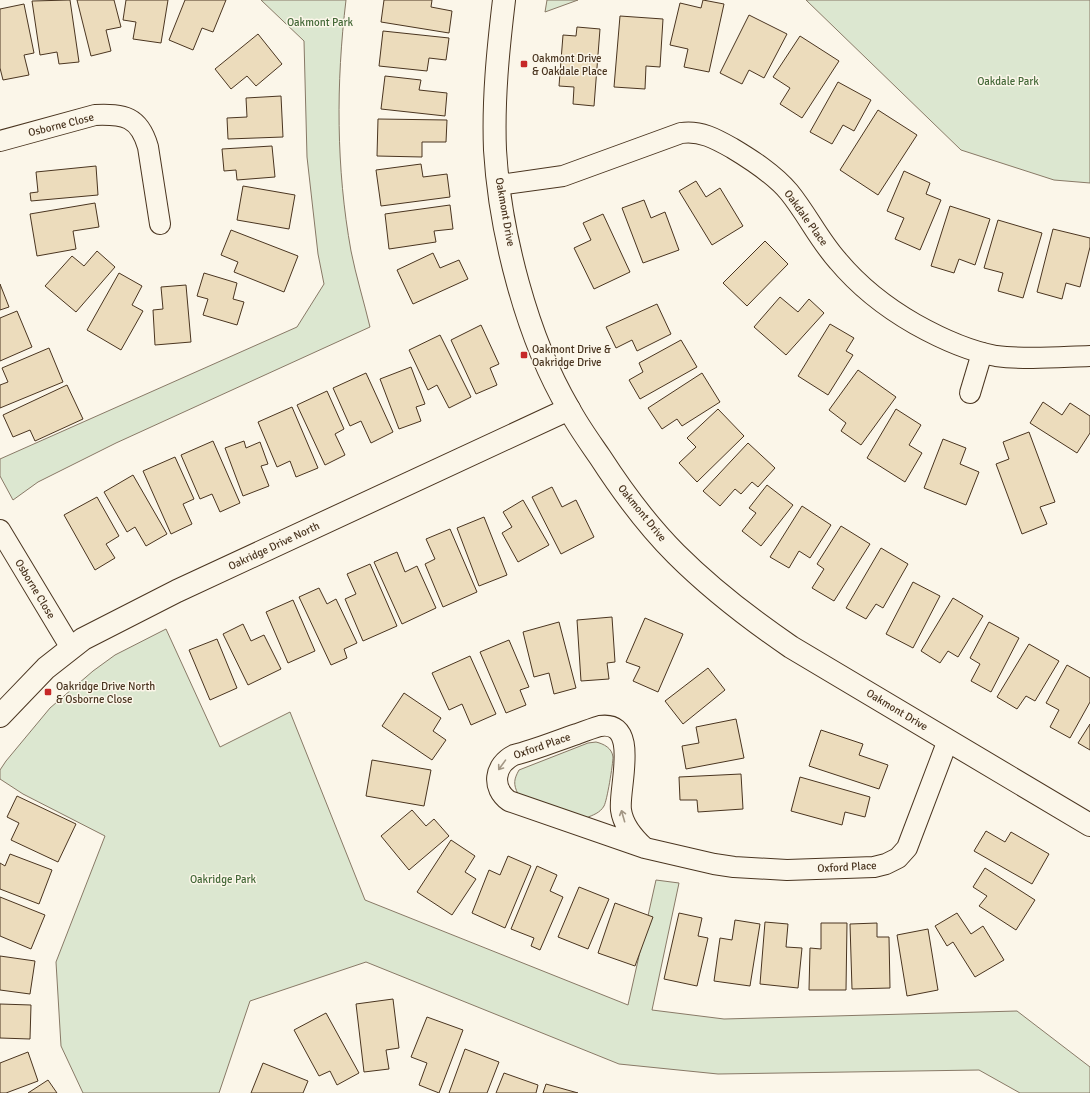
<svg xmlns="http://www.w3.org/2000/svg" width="1090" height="1093" font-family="Signika,sans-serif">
	<rect width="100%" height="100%" fill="#fbf6e9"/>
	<g fill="#dce7d0" stroke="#887966">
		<path d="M261,0H346C336,83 336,168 351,251C356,276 364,302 370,327L116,443L38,482L13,500L0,476V459L297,327L324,284L318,254L307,157L304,41Z"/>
		<path d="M547,0H578L545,12Z"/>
		<path d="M806,0H1090V183L1054,180L961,150Z"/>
		<path d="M166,629L220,747L290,712L365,900L628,1005L656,880L679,883L652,1010L724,1019L1017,1011L1090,1067V1093H1020L979,1070L718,1074L619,1064L366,962L250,1001L219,1093H83L61,1046L56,962L105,836L23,794L0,779V770L6,761L50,708L93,671L115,655Z"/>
		<path d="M596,742C604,744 612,748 613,757C613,764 607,801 604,806C600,813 593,815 586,818L518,794C513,784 514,779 519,770L588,743Z"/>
	</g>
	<g fill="#ecdcbc" stroke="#4a3520">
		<path d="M70,0L79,62L59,64L57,52L40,55L32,1Z"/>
		<path d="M77,0H114L121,27L106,30L111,51L91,56Z"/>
		<path d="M126,0H168L161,43L133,39L136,22L123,20Z"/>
		<path d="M185,0H226L213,32L202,28L193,50L169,40Z"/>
		<path d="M384,0H432L431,7L452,11L449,33L381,22Z"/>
		<path d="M703,0L724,4L709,72L684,67L688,49L670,45L680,3L701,8Z"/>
		<path d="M24,4L34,53L24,55L29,75L3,80L0,68V9Z"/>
		<path d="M749,15L787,34L764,78L749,70L742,84L720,73Z"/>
		<path d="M620,16L663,19L660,67L646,66L645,89L614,87Z"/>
		<path d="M577,27L600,29L594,106L573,104L574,87L559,86L563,35L576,36Z"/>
		<path d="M383,31L449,38L446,60L429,58L427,71L379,66Z"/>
		<path d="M258,34L282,64L256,86L247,76L231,89L215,69Z"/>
		<path d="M800,36L839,61L802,118L780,104L790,88L773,77Z"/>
		<path d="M385,76L421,80L419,90L447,93L445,116L381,109Z"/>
		<path d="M838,82L871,100L854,131L843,125L832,144L810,132Z"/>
		<path d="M281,96L283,137L228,139L227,118L247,117L246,98Z"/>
		<path d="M878,110L917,135L878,195L840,170Z"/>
		<path d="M378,119L447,120L446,142H422V157L377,156Z"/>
		<path d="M272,146L275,177L237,180L236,170L224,171L222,149Z"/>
		<path d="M421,164L423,177L447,174L450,197L381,206L376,170Z"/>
		<path d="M96,166L98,195L31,201L30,193L38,192L36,172Z"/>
		<path d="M904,171L930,183L926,194L941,200L920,250L895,239L904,218L887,211Z"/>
		<path d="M696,181L706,197L720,188L743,226L712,245L679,191Z"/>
		<path d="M243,186L295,195L289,229L237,220Z"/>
		<path d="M644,200L651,218L665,212L679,250L643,263L622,208Z"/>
		<path d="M95,203L99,227L73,231L76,249L37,256L30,214Z"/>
		<path d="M450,205L453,229L434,231L436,242L389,249L385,214Z"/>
		<path d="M950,206L990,219L975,265L959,259L954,273L931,266Z"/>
		<path d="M603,214L630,272L594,289L574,248L591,240L583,223Z"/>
		<path d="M998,220L1042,233L1023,298L998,291L1003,273L984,268Z"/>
		<path d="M1053,229L1090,238V247L1080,287L1066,283L1062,299L1037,292Z"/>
		<path d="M231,230L298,256L284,292L234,272L238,262L221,255Z"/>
		<path d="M765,241L788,264L747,306L723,283Z"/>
		<path d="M97,251L115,267L76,312L45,286L72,256L84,266Z"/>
		<path d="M433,253L440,268L459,260L468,279L413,304L397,270Z"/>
		<path d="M119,273L142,286L132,305L143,311L121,350L87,330Z"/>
		<path d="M204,273L237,283L233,299L244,302L237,325L203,315L208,299L197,296Z"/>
		<path d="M0,284L9,307L0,310Z"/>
		<path d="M186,285L191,342L155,345L153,310L163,309L161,287Z"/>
		<path d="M780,297L798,312L809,299L824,313L786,355L754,327Z"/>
		<path d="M657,304L671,334L637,351L632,340L616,348L606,327Z"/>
		<path d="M17,311L32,347L0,361V318Z"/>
		<path d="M830,324L854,338L846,351L853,355L828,395L798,376Z"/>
		<path d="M481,325L499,364L490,368L497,385L476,394L451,340Z"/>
		<path d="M440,335L471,397L449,408L437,385L428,390L409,350Z"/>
		<path d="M681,340L697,367L640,399L629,380L643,372L639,363Z"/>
		<path d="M49,348L63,382L0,408V385L8,382L2,368Z"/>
		<path d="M411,367L425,404L416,407L421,421L399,429L380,379Z"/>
		<path d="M858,370L896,397L861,445L841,431L846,423L829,410Z"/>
		<path d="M366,373L393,432L371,443L361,421L350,426L333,388Z"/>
		<path d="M702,373L720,402L682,426L677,419L662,429L648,408Z"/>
		<path d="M67,385L83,419L35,441L30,430L13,437L3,415Z"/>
		<path d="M327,391L344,429L335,434L345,455L325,465L297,405Z"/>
		<path d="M1043,402L1062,415L1070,403L1090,416V433L1077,453L1030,423Z"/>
		<path d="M292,407L318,468L296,477L290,461L277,467L258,422Z"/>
		<path d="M718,409L744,436L697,482L679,463L696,447L687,438Z"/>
		<path d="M896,409L921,425L909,445L922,453L905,482L867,458Z"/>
		<path d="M1029,432L1055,502L1040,507L1047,524L1022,534L996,464L1009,459L1003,442Z"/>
		<path d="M943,439L966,448L960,464L979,472L966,505L924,488Z"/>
		<path d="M213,441L240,503L220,512L212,494L200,499L181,455Z"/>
		<path d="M244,441L246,448L260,442L268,464L261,466L269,486L243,496L225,448Z"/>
		<path d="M748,443L775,468L758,487L752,482L741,494L735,489L720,506L703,491Z"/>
		<path d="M175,457L194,499L183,504L192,524L171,534L143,471Z"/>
		<path d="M133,475L167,534L146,546L135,527L127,532L104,492Z"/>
		<path d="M767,485L793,505L761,546L742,531L756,513L749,508Z"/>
		<path d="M552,487L562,507L576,500L594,537L561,554L532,497Z"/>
		<path d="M97,497L119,536L106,544L115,558L95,570L64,515Z"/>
		<path d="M523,500L549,545L518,562L502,533L512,527L503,512Z"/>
		<path d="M802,506L831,525L810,558L799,551L789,568L770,557Z"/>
		<path d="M484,517L507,575L479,586L457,528Z"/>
		<path d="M841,526L870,544L834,601L812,588L824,569L817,564Z"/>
		<path d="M450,529L477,592L443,607L425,564L435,559L426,539Z"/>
		<path d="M881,548L908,564L883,608L876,604L866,619L846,608Z"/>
		<path d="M397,552L405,572L417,566L436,608L402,624L374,562Z"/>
		<path d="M370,564L397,626L363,641L345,599L356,594L347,574Z"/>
		<path d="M913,582L940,596L913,648L886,634Z"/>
		<path d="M319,588L327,604L336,599L357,643L344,649L347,658L331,665L299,597Z"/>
		<path d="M953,598L983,616L958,657L948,651L940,663L921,651Z"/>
		<path d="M293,600L315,651L288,663L266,612Z"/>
		<path d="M612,617L615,662L607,663L609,679L581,681L577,620Z"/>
		<path d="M645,618L683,634L658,692L633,681L640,667L626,662Z"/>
		<path d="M559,622L576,688L554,694L549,673L534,677L523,632Z"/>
		<path d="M989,622L1019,638L991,692L971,681L980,664L970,658Z"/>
		<path d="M243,624L251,641L264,635L281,669L248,685L223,634Z"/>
		<path d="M217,639L237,688L210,700L189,650Z"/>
		<path d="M509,640L529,687L520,690L526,705L506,713L480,652Z"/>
		<path d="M1029,644L1059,661L1035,701L1026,696L1017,709L997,697Z"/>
		<path d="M470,656L496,714L471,725L462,704L449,710L432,673Z"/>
		<path d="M1067,665L1090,678V702L1070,738L1050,727L1059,710L1046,703Z"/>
		<path d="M708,668L725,690L683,724L665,701Z"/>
		<path d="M404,693L441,718L433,731L446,740L432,760L382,726Z"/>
		<path d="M736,719L744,758L686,769L682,746L699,743L696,727Z"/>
		<path d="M1090,724V750L1078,743Z"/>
		<path d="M821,730L863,744L859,755L888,765L879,789L809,766Z"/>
		<path d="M372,760L431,770L424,806L366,796Z"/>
		<path d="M741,774L743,809L698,812L697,800H680L679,777Z"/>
		<path d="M800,777L870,797L865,817L845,812L842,825L791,811Z"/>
		<path d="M17,796L76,824L58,862L11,840L19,823L7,817Z"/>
		<path d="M412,810L426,826L434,819L449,836L409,870L381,836Z"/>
		<path d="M986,831L1005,842L1011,832L1049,854L1032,884L974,851Z"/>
		<path d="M451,840L475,856L465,872L476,879L452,915L417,892Z"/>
		<path d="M10,854L52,870L39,904L0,889V863L5,866Z"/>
		<path d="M508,856L531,866L505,928L472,913L489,870L500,875Z"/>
		<path d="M537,866L557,875L550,891L563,897L540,950L531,946L534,938L511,929Z"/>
		<path d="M985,868L1035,900L1016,930L979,906L987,896L973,887Z"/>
		<path d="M579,887L609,899L588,949L558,937Z"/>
		<path d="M0,897L45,915L31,949L0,936Z"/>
		<path d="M615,903L653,917L635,966L598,953Z"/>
		<path d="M679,913L702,918L698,936L708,938L697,986L664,979Z"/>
		<path d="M957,913L971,934L983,926L1004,960L975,977L953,942L947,946L935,926Z"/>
		<path d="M735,920L760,924L750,986L714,981L720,938L732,940Z"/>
		<path d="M765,922L788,924L786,947L802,948L798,988L760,984Z"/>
		<path d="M821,923H847L846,990H809L810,948L821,949Z"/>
		<path d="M877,923V937H889L890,988L852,989L850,924Z"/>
		<path d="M928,929L938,990L907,996L897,935Z"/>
		<path d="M0,956L35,961L30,994L0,990Z"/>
		<path d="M393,999L399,1048L386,1050L389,1069L364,1072L356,1004Z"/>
		<path d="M0,1004L31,1005L30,1039L0,1038Z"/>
		<path d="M326,1013L359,1073L337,1085L330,1071L319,1076L294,1030Z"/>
		<path d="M427,1017L463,1030L439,1093L419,1085L427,1063L411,1057Z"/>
		<path d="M465,1049L499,1062L487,1093H449Z"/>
		<path d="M28,1052L38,1081L6,1093H0V1063Z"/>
		<path d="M263,1063L308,1081L303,1093H251Z"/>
		<path d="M504,1073L538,1085L536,1093H496Z"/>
		<path d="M48,1080L57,1093H28Z"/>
		<path d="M546,1084L578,1093H543Z"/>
	</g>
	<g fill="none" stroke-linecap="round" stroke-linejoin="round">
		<g stroke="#4a3520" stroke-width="22">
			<g id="street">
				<path d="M0,141L95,115C124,114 139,116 148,147L160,224"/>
				<path d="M499,185L563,176L681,133C700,130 716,139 732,148C752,160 774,174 789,192C807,214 819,240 838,261C859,286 887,308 915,324C940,338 968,351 996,356C1027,360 1059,357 1090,356"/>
				<path d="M970,393L982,353"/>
				<path d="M0,530L71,648"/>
				<path d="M645,848C634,838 623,825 621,810C618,789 641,720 600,726C593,728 585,731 577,734C556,741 535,750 514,755C494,765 491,788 509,801L645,848L714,864L734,867L787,870L874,867L886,864L898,858L907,848L948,740"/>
			</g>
		</g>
		<g stroke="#4a3520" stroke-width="24">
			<g id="secondary">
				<path d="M504,0C498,50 493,100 495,150C500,233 527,338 569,409C578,426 589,441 600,457C622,491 647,525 676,554C711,589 750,619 791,647L1090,825"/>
				<path d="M0,716L46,668L83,639L177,591L569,409"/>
			</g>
		</g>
		<use href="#street" stroke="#fbf6e9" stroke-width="20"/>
		<use href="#secondary" stroke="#fbf6e9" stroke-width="22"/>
	</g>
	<defs><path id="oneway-shaft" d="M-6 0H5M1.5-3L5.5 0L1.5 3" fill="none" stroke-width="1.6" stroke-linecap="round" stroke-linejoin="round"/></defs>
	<g stroke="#a29684">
		<use href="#oneway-shaft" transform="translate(502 765) rotate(126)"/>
		<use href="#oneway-shaft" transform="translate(623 816) rotate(-106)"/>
	</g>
	<g fill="#c62828" stroke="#fbf6e9" stroke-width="1.5">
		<rect x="520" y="60" width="8" height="8" rx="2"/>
		<rect x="520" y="351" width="8" height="8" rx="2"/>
		<rect x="44" y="688" width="8" height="8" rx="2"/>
	</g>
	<g text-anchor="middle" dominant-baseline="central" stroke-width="3" stroke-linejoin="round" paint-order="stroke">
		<g font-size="11" fill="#436837" stroke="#fbf6e9">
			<text x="320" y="22">Oakmont Park</text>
			<text x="1008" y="81">Oakdale Park</text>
			<text x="223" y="879">Oakridge Park</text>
		</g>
		<g font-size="11" fill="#4a3520" stroke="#fbf6e9" text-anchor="start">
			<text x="532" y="58">Oakmont Drive<tspan x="532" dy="13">&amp; Oakdale Place</tspan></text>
			<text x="532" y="349">Oakmont Drive &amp;<tspan x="532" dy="13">Oakridge Drive</tspan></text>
			<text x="56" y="686">Oakridge Drive North<tspan x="56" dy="13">&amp; Osborne Close</tspan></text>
		</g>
		<g font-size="11" fill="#4a3520" stroke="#fbf6e9">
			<text transform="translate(61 125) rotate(-14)">Osborne Close</text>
			<text transform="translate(505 212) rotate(80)">Oakmont Drive</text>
			<text transform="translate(806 218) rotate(54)">Oakdale Place</text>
			<text transform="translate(642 513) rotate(51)">Oakmont Drive</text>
			<text transform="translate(274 546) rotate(-25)">Oakridge Drive North</text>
			<text transform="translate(35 589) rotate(59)">Osborne Close</text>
			<text transform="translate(897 710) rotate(31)">Oakmont Drive</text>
			<text transform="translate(542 746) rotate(-19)">Oxford Place</text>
			<text transform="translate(847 867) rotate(-3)">Oxford Place</text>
		</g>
	</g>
</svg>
